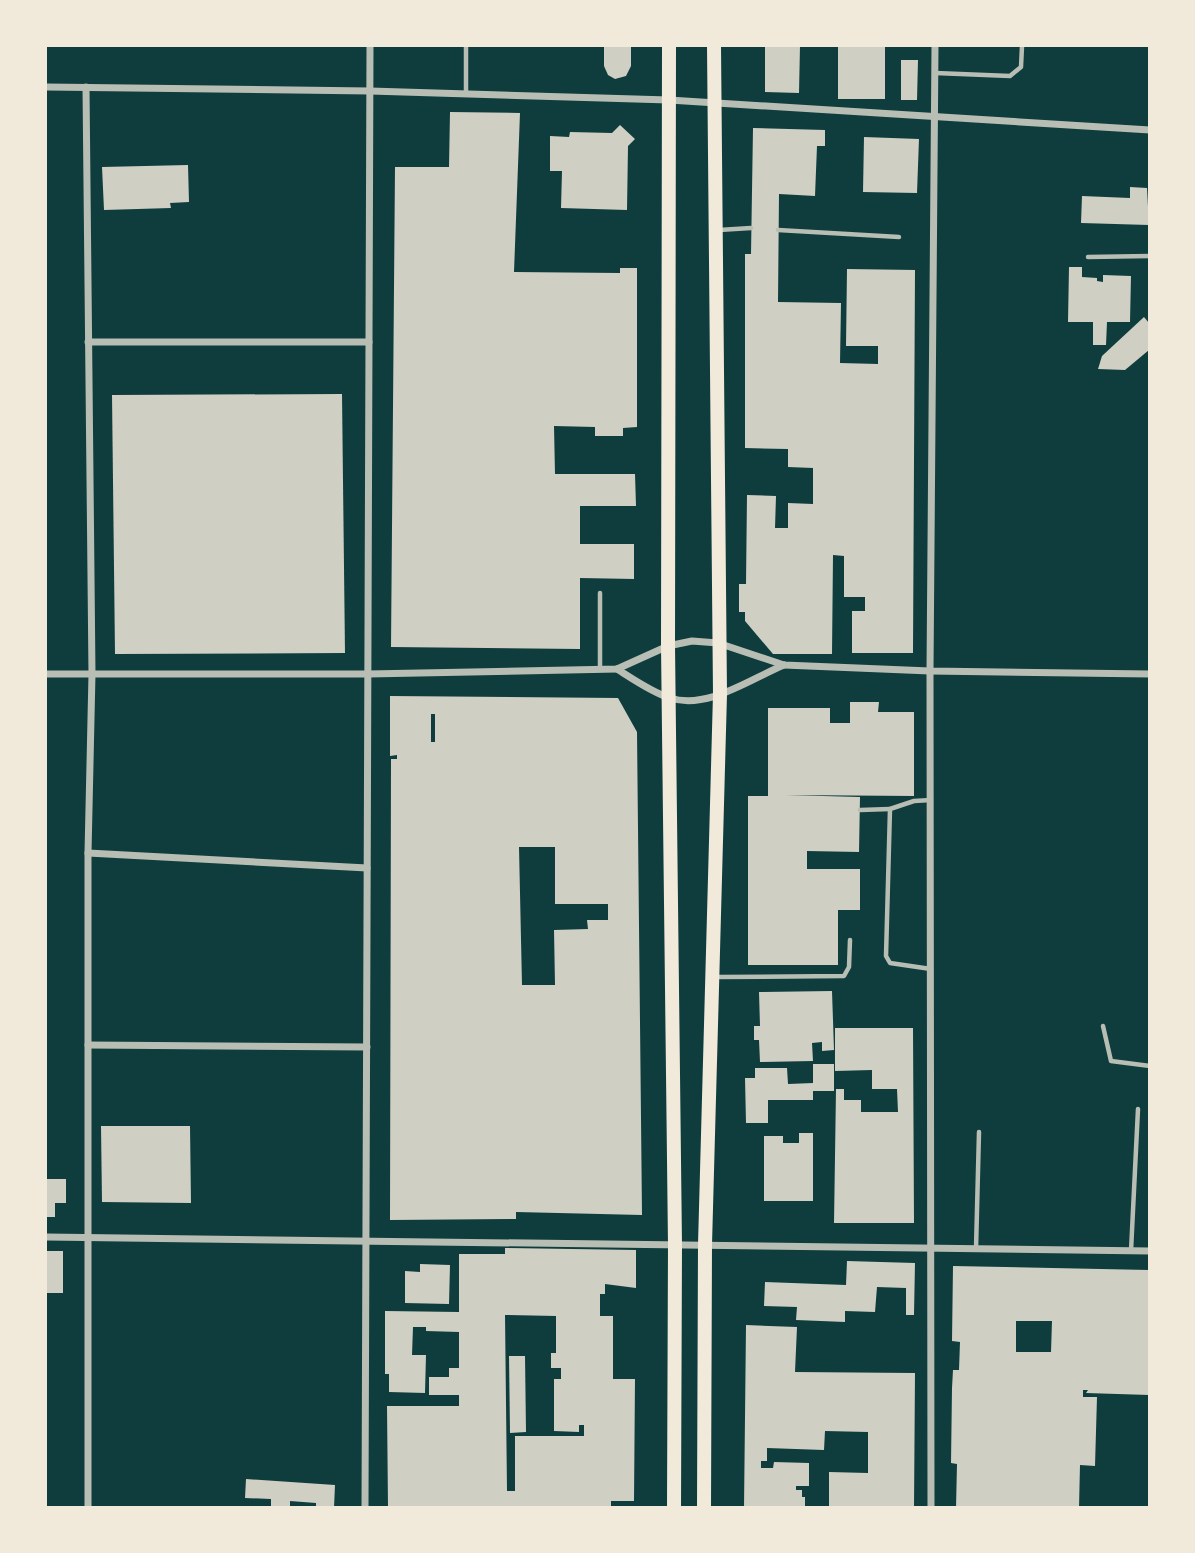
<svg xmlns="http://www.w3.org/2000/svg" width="1195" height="1553" font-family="'Work Sans',sans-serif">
	<rect width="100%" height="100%" fill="#0f3d3e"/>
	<g fill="#cfcfc3" fill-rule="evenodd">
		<path d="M604,46H631V66L626,76L615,79L608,75L604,66Z"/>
		<path d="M765,46H800L799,93L765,92Z"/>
		<rect x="838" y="46" width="47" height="53"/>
		<path d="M901,60H918L917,100H901Z"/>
		<path d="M450,112L520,113L514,272L620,273V268H637V427L623,428V436H595V427L554,426L555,474H635L636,506H580V544H634V579L580,578V649L391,647L395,167H449Z"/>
		<path d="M620,125L635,139L628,146L627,210L561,208L562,171H550V136L569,137L570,132L612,133Z"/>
		<path d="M753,128L825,130V146H817L815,196L779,194L778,302L841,303L840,363L878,364V346H846L847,269L915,270L913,653H852V611H865V597H844V556L833,555L832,654H773L745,621V612H739V584H746L747,495L776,496L775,528H788V503L813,504V468L788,467V449L745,448V254H751Z"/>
		<path d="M864,137L919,139L917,193L863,192Z"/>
		<path d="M188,165L189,202L170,203L171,208L104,210L102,167Z"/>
		<path d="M1130,187L1147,188L1149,225L1081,223L1082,196L1130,198Z"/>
		<path d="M1069,267H1082V277L1097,278V281L1103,282V275L1131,276L1130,322H1107L1106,345H1093V322H1068Z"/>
		<path d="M1144,317L1149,323V350L1125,370L1098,369L1102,356Z"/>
		<path d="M342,394L345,653L115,654L112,395Z"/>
		<path d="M390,696L618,698L637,732L642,1215L516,1212V1219L390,1220L391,759H397V755L390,756ZM431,714H435V742H431ZM519,847H555V904H608V920H587L588,929L554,930L555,985H522Z"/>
		<path d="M850,702H879L878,712H914V796L786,795L860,797L859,852L807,851V869H860V910H838V965H748V796H768V708H830V723H850Z"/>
		<path d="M832,991L834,1050L822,1051V1042L812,1043L813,1061L760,1062L759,1040H754V1026H760L759,992Z"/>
		<path d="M835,1028H913L914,1223H834L836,1089H844V1100H861V1112H898L897,1089H872V1070L835,1071Z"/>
		<path d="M813,1064H834V1091H813V1100H768V1123H746L745,1078H755V1068H787L788,1084L813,1083Z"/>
		<path d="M101,1126H190L191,1203L102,1202Z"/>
		<path d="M799,1133H813V1201H764V1136H783V1143H799Z"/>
		<path d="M46,1179H66V1203H55V1217H46Z"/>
		<path d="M505,1248L636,1250V1288L605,1284V1294H600V1316H613V1379H635L634,1501H611V1508H388L387,1406H459V1395H429V1377H449V1368H459V1332L426,1331V1327H413L412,1355H426L425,1393L389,1392V1374H385V1311L459,1312V1254H505ZM505,1315L556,1316V1353H551V1368H561V1379H554V1431L579,1432V1425H584V1436H515V1491H507Z"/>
		<rect x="46" y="1251" width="17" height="42"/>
		<path d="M847,1261L915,1263L914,1315H906V1288L877,1287L875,1312L845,1311V1322L796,1320L797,1307L764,1306L765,1282L846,1285Z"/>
		<path d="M420,1264L450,1265L449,1304L405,1303V1271L420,1272Z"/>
		<path d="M953,1266L1149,1270V1395L1086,1393L1088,1390H1083V1397H1097L1095,1466L1080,1465L1079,1508H956L957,1464L951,1463L952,1388L953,1370H959L960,1342L952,1341ZM1016,1321H1052L1051,1352H1016Z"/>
		<path d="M746,1325L797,1327L795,1372L915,1373L914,1508H829V1472L868,1473V1432L825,1431L824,1450L767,1448V1461H761V1468H773L774,1462L809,1463V1486H796V1490H802V1497H805V1508H744Z"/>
		<path d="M509,1356H525L526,1432L510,1433Z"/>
		<path d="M246,1479L335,1485L334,1508H316V1503L290,1501V1508H271V1499L245,1498Z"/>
	</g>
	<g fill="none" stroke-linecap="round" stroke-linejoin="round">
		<g stroke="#b8beb3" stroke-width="4.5">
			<path d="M466,46V94"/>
			<path d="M935,73L1010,76L1021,67L1022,46"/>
			<path d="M719,230L751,228"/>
			<path d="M778,230L899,237"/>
			<path d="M1088,257L1150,256"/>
			<path d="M600,669V593"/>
			<path d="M931,800L914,801L890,809L886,956L890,963L931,969"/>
			<path d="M860,810L890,809"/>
			<path d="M717,977L844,976L849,967L850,940"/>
			<path d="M1103,1026L1111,1061L1150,1066"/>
			<path d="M976,1249L979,1132"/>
			<path d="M1131,1251L1138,1109"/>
		</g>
		<g stroke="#b8beb3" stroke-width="7">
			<path d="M46,87L370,91L669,100L1150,130"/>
			<path d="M86,87L92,674L88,853V1508"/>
			<path d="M88,342H369"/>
			<path d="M617,669C633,679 651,692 670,698C708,710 750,679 784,665"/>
			<path d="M46,674H368L617,669L668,646L692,641L718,643L784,665L930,671L1150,674"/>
			<path d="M88,853L367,868"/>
			<path d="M88,1045L367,1047"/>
			<path d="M46,1237L1150,1251"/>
			<path d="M365,1508L370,46"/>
			<path d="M931,1508L930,671L935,46"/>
		</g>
		<g stroke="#f1e9da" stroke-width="14">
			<path d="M669,46L668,646L675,1245L674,1508"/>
			<path d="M704,1508L705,1245L720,694L714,46"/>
		</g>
	</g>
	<rect width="1195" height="1553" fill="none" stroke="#f1e9da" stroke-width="94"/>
</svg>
